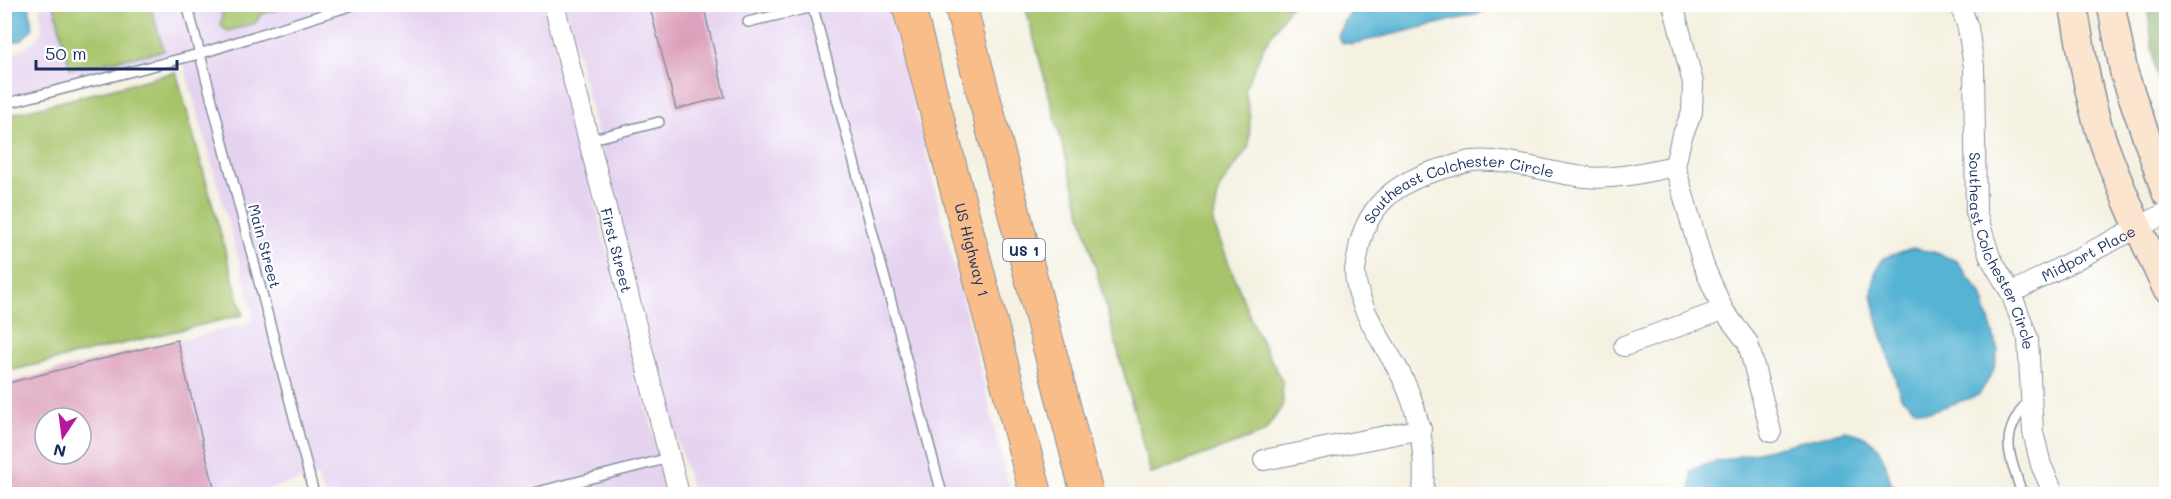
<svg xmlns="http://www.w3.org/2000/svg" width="2171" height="499" font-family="Mali,sans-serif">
	<rect width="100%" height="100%" fill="#fff"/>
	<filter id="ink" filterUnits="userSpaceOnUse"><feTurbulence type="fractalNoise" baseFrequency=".0167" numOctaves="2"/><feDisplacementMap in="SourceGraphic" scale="12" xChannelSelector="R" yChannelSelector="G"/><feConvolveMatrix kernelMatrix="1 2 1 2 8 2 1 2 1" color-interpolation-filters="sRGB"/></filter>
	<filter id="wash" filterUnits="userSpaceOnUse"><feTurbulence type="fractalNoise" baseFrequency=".008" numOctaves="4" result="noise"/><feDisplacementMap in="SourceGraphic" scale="24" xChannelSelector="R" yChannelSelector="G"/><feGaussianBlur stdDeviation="1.35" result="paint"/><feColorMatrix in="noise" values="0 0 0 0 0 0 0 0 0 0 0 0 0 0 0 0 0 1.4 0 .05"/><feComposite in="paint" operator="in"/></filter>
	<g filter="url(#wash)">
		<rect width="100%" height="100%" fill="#f4f1e1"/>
		<g fill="#e5d3f0" fill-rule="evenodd">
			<path d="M39,5H544L669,494H324L317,476L251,494H5V383L248,324L252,318L253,311L185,68L182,63L177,61L5,105V55L27,47L41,33L42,25ZM45,418H81V454H45Z"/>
			<path d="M565,5H889L1011,494H693L649,339Z"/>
		</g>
		<g fill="#a7c46b" stroke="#617a64" stroke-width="1.5">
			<path d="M54,5H150L164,51L70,69Z"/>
			<path d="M218,5V4L292,5L262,14L255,23L228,31L221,26L222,14Z"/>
			<path d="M1025,5H1291L1264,46L1245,89L1250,117L1249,146L1219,189L1213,223L1254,327L1282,381L1283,405L1264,433L1151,474Z"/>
			<path d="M176,72L243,315L5,372V116Z"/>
		</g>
		<path fill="#85aa5f" stroke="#506c5e" stroke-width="1.5" d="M2147,5H2166V97L2155,70Z"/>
		<g fill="#54b3d3" stroke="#387198" stroke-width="1.5">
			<path d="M5,4L29,5L33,28L21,40L5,44Z"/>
			<path d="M1358,5V4L1490,5L1488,8L1478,14L1352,44L1341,42L1337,35L1344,21Z"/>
			<path d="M1912,248L1937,253L1957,261L1981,294L1998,350L1993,372L1979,395L1929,412L1915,409L1901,397L1878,323L1872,294L1875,273L1883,258Z"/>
			<path d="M1845,431C1885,438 1884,461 1894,494H1691V471L1703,465Z"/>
		</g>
		<g id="blocks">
			<g fill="#dc9eba" fill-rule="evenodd">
				<path d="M649,4H703L725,97L676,109Z"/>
				<path d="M177,340L216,495H4V384ZM45,418H81V454H45Z"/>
			</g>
		</g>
	</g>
	<g filter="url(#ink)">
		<use href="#blocks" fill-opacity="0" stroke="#8890a0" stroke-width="1.5"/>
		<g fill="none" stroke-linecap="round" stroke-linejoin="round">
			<g stroke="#8890a0" stroke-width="12">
				<g id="service">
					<path d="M187,4L314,494"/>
					<path d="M812,4L942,494"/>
					<path d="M748,22L813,7"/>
					<path d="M4,104L199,54L356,4"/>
					<path d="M589,140L659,122"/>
					<path d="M530,494L669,458"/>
					<path d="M2022,494C2009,452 1998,437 2029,400"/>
				</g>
			</g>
			<g stroke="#8890a0" stroke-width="22">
				<g id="minor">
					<path id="s1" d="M554,4L679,494"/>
					<path d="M1673,4L1693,83L1692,112L1681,139L1675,166L1703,264L1723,310L1748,343L1771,432"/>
					<path id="s2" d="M1960,4L1968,28L1974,67L1976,212L1990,257L2011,293L2028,339L2033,432L2041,465L2054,494"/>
					<path id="s3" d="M2011,293L2166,213"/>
					<path d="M1624,346L1723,310"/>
					<path d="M1264,460L1421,429"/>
					<path id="s4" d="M1423,494C1426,454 1420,412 1401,375C1385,345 1356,306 1355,272C1355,266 1357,260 1358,254C1365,204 1399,180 1445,168C1454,166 1463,162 1472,161C1510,158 1547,173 1585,177C1616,180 1645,172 1675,166"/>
				</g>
			</g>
			<g stroke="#8890a0" stroke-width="30">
				<g id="secondary">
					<path d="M2073,4C2082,51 2088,99 2104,144C2122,193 2144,241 2166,288"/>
					<path d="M2111,4L2124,73L2166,193"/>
				</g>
			</g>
			<g stroke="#8890a0" stroke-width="34">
				<g id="primary">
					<path id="s5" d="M908,4L1036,494"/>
					<path d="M960,4L1087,494"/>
				</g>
			</g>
			<use href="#service" stroke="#fff" stroke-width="9"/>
			<use href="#minor" stroke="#fff" stroke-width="20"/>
			<use href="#secondary" stroke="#fce5cf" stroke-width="27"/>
			<use href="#primary" stroke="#f8bd88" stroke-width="32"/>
		</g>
	</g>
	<g text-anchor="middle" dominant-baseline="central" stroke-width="4.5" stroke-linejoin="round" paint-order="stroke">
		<rect fill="#fff" stroke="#5f6d8e" stroke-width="1.5" x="1003" y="239" width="42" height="22" rx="4.5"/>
		<g font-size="14" font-weight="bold" fill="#1b2f5e">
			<text x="1024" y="250">US 1</text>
		</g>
		<g font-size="15" fill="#1b2f5e" stroke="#fff">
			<text stroke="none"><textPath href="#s4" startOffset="392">Southeast Colchester Circle</textPath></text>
			<text transform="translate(265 246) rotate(75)">Main Street</text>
			<text stroke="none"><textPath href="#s5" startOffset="254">US Highway 1</textPath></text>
			<text stroke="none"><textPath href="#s1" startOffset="254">First Street</textPath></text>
			<text stroke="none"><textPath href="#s2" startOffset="254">Southeast Colchester Circle</textPath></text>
			<text stroke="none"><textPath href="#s3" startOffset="87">Midport Place</textPath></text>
		</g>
	</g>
	<rect width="2171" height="499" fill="none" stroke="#fff" stroke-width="24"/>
	<g transform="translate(63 436) rotate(193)"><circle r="28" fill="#ffffff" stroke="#a4acbf" stroke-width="1.5"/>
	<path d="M0-4.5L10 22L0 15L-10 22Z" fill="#b5179e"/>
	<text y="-9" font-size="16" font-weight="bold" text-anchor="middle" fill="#1b2f5e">N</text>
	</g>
	<path d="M36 60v9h141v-9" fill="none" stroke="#1b2f5e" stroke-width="3"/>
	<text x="45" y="60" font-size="18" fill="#1b2f5e" stroke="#ffffff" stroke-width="4.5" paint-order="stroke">50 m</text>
</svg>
